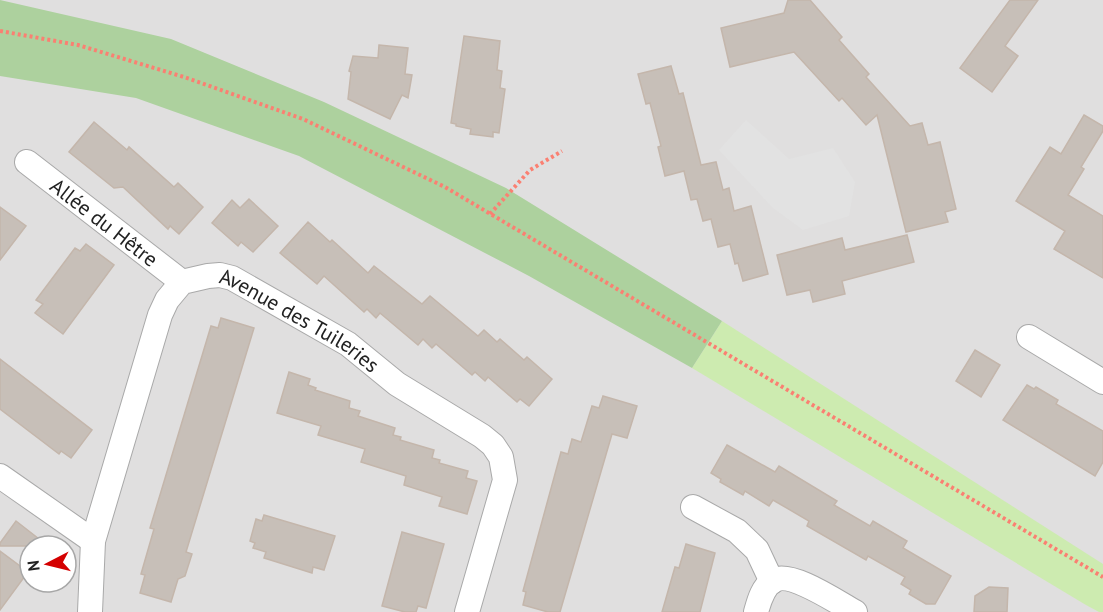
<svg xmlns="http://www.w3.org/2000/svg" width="1103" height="612" font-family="'PT Sans',sans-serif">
	<rect width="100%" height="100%" fill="#f2efe9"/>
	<path fill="#e0dfdf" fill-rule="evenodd" d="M0,0H1103V612H0ZM30,546H66V582H30Z"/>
	<path fill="#cdebb0" d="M722,321L1103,564V612H1099L1086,605L692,368Z"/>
	<path fill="#add19e" d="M0,0L171,39L324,102L506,188L722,321L692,368L529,276L299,156L136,98L0,76Z"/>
	<path fill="#e2e2e2" d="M746,120L789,159L833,148L855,182L849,216L803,230L773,208L719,150Z"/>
	<g fill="#c7bfb8" stroke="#c4b6ab" stroke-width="1.5">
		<path d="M788,0H810L842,37L839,40L869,74L866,77L910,126L922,123L928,145L940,142L956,209L945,212L948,222L906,232L877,115L866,125L842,98L839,101L794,52L730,67L721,28L784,13Z"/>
		<path d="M1010,0H1038L1005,46L1018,56L992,92L960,68Z"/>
		<path d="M464,36L500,41L497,70L502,71L500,88L505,89L499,133L493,132V137L470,134L471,129L456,126V124L451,123Z"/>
		<path d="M379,45L408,48L405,74L412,75L408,98L402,95L390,119L348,99L351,72L349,71L353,56L378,58Z"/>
		<path d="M671,66L679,94L683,93L701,165L716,162L723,190L729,188L734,211L751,206L768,274L743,281L738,263L735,264L730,244L718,247L711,219L703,221L697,199L691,200L684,171L665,176L658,147L661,146L650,103L646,104L638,74Z"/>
		<path d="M1084,115L1103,126V131L1081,167L1084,169L1068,195L1103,216V278L1054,249L1065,231L1016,201L1050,147L1061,154Z"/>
		<path d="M94,122L127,150L129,147L174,187L178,183L203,207L179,234L170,226L168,229L123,187L114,188L69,152Z"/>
		<path d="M249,199L278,226L253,252L241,242L238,246L212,223L232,200L240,208Z"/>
		<path d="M0,207L26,226L0,260Z"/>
		<path d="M308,222L330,242L332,240L368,273L374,266L422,304L430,296L478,336L484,330L497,342L500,339L524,360L527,357L552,379L529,406L520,399L517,402L488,377L485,381L475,372L472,375L436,344L432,348L423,339L418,345L380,313L376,318L367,309L364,312L324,276L317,284L280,253Z"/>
		<path d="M907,235L914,262L842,281L845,294L813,302L810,290L787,295L777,255L842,238L845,250Z"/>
		<path d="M86,244L114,265L63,334L35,313L43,304L36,300L75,248L80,251Z"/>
		<path d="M221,318L254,328L186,552L192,554L185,576L178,579L171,602L140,593L145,575L141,574L154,529L150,528L211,326L218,328Z"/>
		<path d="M975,350L1000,365L981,397L956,381Z"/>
		<path d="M0,359L92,430L71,458L61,451L59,454L0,409Z"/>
		<path d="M289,372L310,379L308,385L316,388L315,390L350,401L349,408L360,411L358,416L395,428L393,435L401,437L400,440L434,450L432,458L440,460L439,463L468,471L466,478L477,481L467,514L439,506L442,497L404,485L406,476L361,462L365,449L318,435L321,426L277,413Z"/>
		<path d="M1027,385L1034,389L1036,387L1058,400L1056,404L1103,431V462L1095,476L1003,420Z"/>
		<path d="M603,396L637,406L627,438L612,434L560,612H548L523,605L526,592L523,591L561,452L568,454L572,439L581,442L592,406L599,408Z"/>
		<path d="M727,445L775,472L779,466L837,501L834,505L870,526L873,521L907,541L903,548L951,576L935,604H926L909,594L911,590L901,584L905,577L868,556L866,560L807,526L809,521L773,500L769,506L745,491L743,495L720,482L721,479L711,473Z"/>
		<path d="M264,515L335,536L324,570L313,567L312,573L264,558L266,552L253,548L255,543L250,541L256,519L262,521Z"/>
		<path d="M16,521L48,546H0V543Z"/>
		<path d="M402,532L444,544L426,608L418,606L416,612H405L382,606Z"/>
		<path d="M686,544L715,553L700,612H662L675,567L679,568Z"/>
		<path d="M0,551L28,572L0,610Z"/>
		<path d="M989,587L1008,588L1007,612H974L975,596Z"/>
	</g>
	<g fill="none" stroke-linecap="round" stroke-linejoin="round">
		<g stroke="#a9a9a9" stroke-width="26">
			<g id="street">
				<path id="s1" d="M27,162L182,282"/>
				<path d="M1029,337L1103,382"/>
				<path d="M0,476L93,541"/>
				<path d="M693,507L737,531L757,550L772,582"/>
				<path id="s2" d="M90,612L93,541L160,315L167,300L182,282L208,276L220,275L232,278L348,344L397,384L482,436L493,445L501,457L505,480L467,612"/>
				<path d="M756,612C759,601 763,586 774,580C792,571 838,603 855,612"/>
			</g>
		</g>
		<g stroke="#fa8072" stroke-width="4" stroke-dasharray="3 3" stroke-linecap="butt">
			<path d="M0,31L78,45L184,77L303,119L445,187L1103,577"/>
			<path d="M490,214L530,170L562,151"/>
		</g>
		<use href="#street" stroke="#fff" stroke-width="24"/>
	</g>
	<g text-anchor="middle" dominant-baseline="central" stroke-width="5" stroke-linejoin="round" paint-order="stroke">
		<g font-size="21" fill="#222" stroke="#fff">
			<text stroke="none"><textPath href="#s1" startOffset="98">Allée du Hêtre</textPath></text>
			<text stroke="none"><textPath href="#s2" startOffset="477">Avenue des Tuileries</textPath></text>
		</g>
	</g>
	<g transform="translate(48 564) rotate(263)"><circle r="28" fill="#ffffff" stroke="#a7a7a7" stroke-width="1.5"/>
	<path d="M0-4.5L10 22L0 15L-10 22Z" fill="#d40000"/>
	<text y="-9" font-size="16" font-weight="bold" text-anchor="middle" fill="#222222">N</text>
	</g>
</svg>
